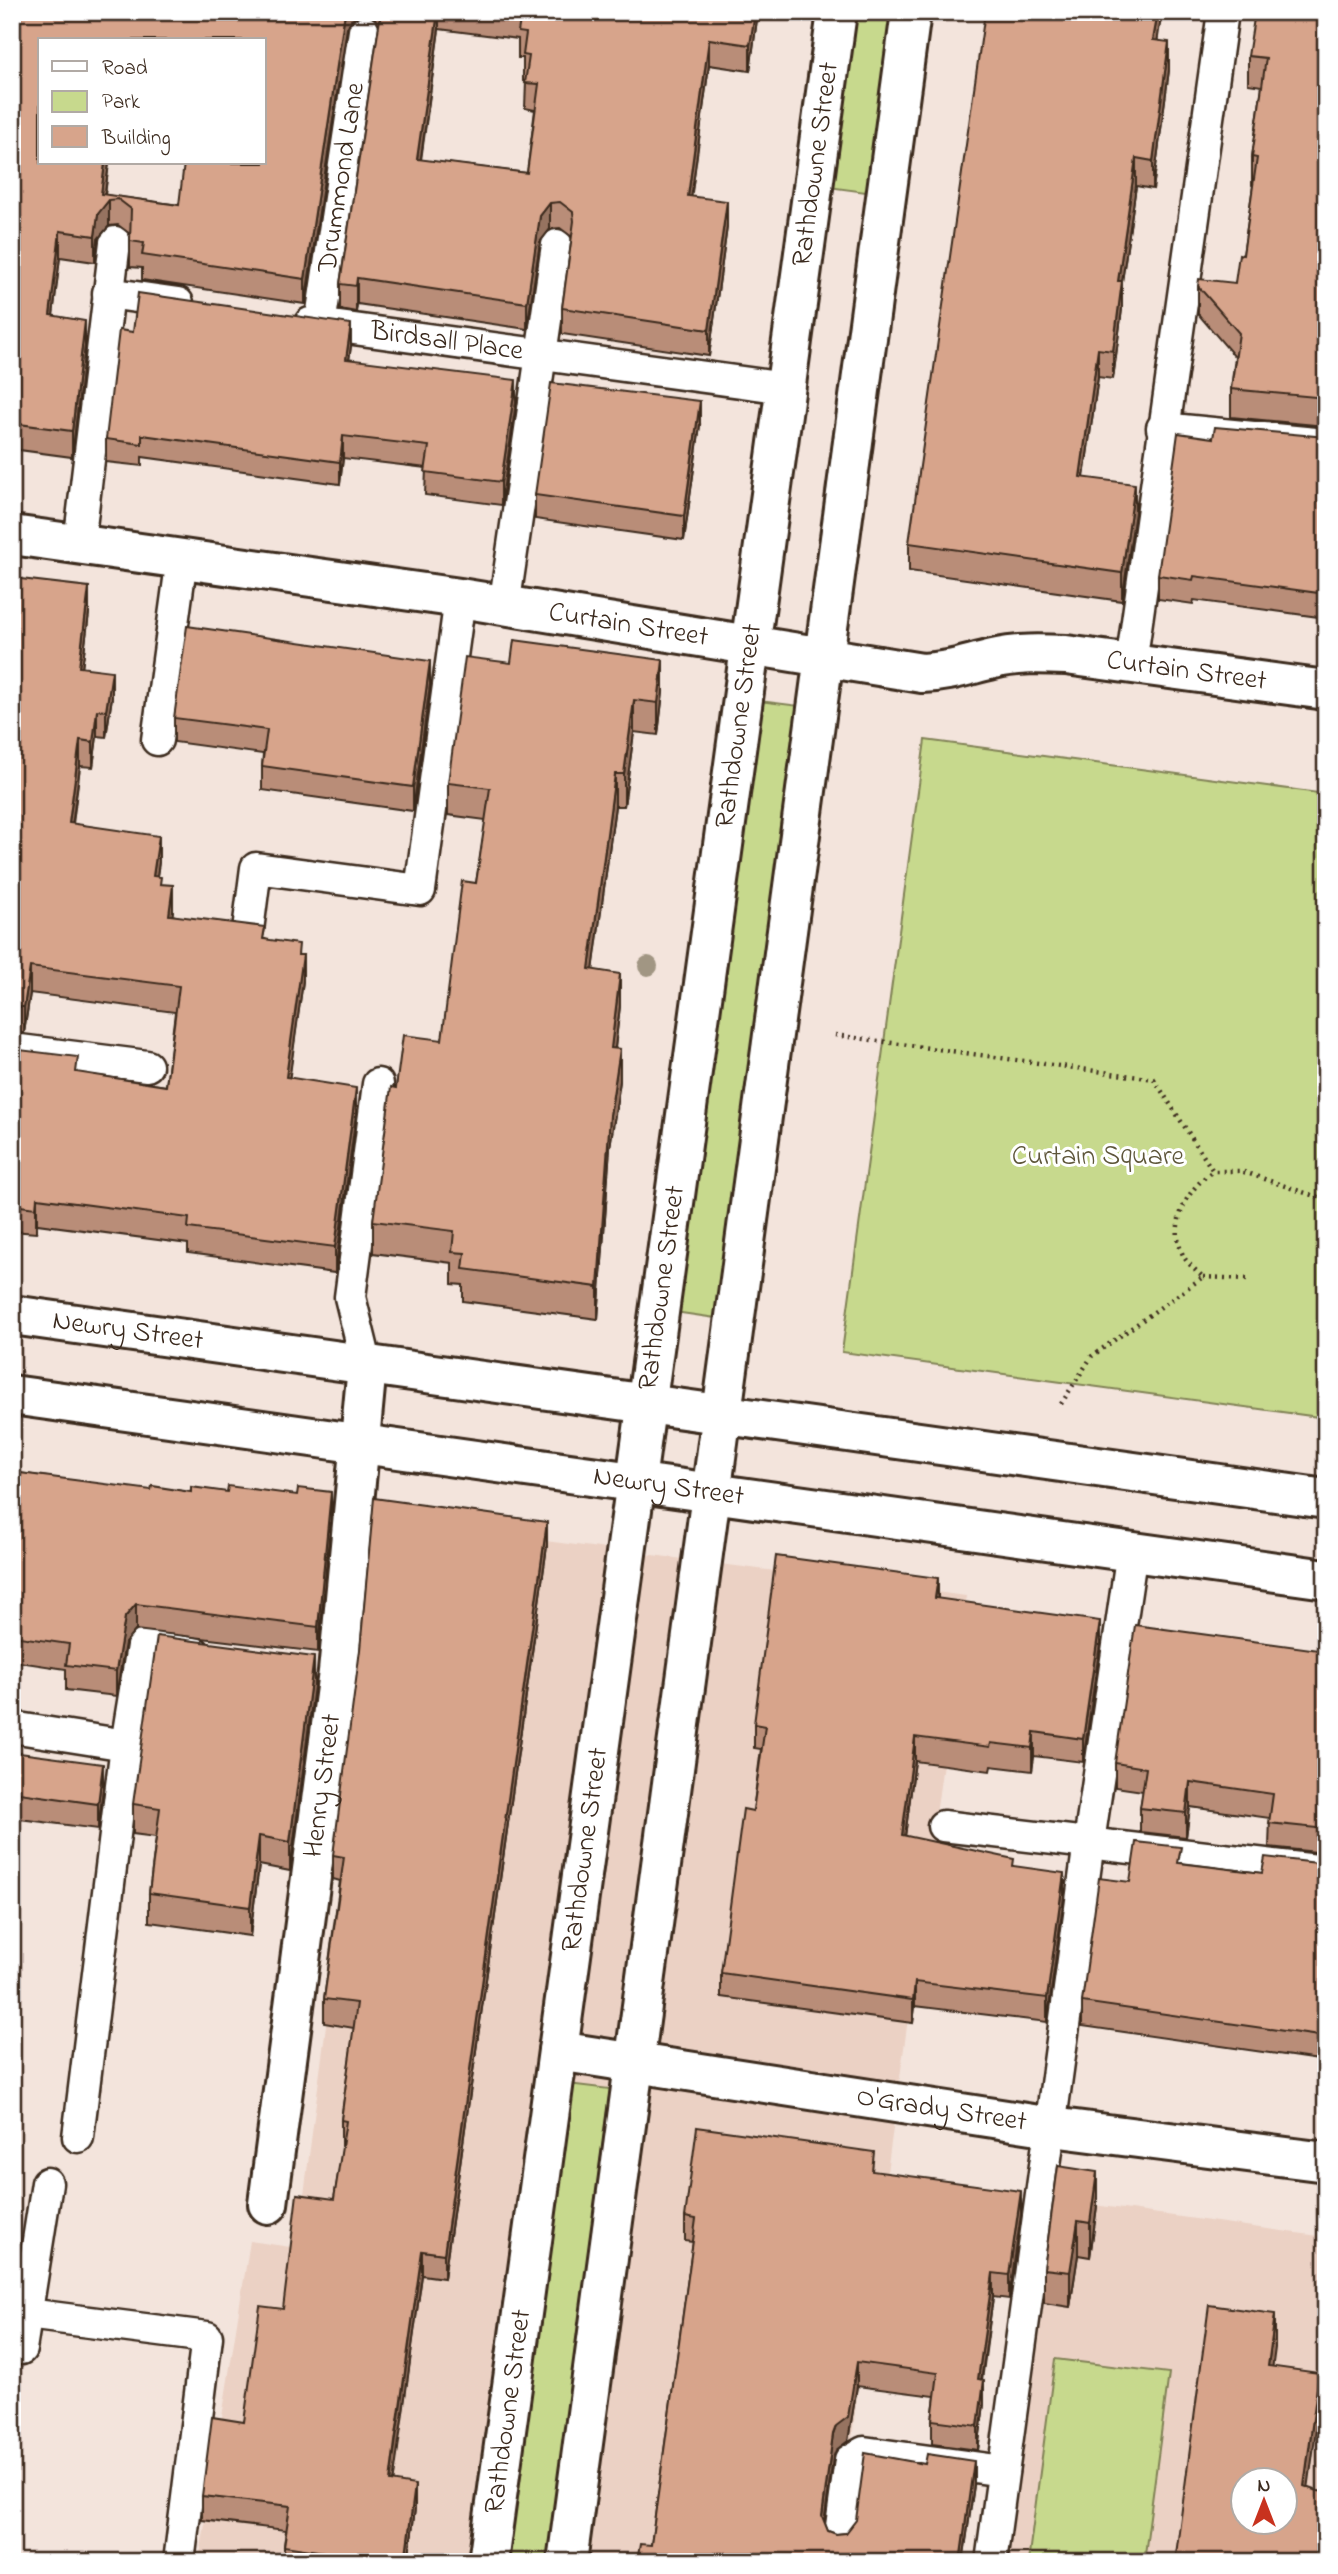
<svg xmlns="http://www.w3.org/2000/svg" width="1338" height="2574" font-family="'Indie Flower',sans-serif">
	<rect width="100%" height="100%" fill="#f3e4dc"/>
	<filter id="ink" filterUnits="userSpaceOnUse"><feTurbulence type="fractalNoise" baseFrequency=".0143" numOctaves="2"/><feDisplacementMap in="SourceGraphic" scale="14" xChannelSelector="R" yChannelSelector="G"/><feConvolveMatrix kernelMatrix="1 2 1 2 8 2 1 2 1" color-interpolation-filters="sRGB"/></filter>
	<g filter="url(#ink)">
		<g fill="#ebd1c4" fill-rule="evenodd">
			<path d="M392,1521L966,1596L860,2369L838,2562H199L250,2241L297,2248Z"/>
			<path d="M1058,2200L1326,2237V2562H1008ZM1244,2480H1286V2522H1244Z"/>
		</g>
		<g fill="#c7d98d" stroke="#818256" stroke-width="2">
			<path d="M852,12H898L873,193L828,187Z"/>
			<path d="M759,701L800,706L716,1318L674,1312Z"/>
			<path d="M925,740L1326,794V1418L842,1352Z"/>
			<path d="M568,2084L610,2089L547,2562H503Z"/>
			<path d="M1055,2359L1169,2373L1144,2562H1028Z"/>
		</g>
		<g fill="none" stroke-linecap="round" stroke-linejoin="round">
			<g stroke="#3b2a1e" stroke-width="35">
				<g id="lane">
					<path d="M108,293L178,303"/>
					<path id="s1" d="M310,323L785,388"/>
					<path id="s2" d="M320,325L364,31"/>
					<path d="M1162,428L1326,444"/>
					<path d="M79,544L115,242"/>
					<path d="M504,607L557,245"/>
					<path d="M1131,664L1223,12"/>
					<path d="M157,740L182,558"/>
					<path d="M248,930L256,868L420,890L460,598"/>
					<path d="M12,1049L147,1066"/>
					<path d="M367,1366L350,1297L378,1084"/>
					<path d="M12,1727L126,1745L78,2137"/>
					<path d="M126,1745L142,1646L195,1653"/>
					<path d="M943,1826L1326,1871"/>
					<path d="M27,2314L207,2337L179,2562"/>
					<path d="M12,2348L21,2349L47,2183"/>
					<path d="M839,2541L850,2460L864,2452L1003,2471"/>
					<path d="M991,2562L1089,1842L1132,1551"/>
				</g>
			</g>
			<g stroke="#3b2a1e" stroke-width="44">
				<g id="street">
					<path id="s3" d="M12,535L460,598L922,673C950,672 967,665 993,659C1017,653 1042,654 1066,655L1326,690"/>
					<path id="s4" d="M12,1315L1326,1499"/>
					<path id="s5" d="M12,1395L1326,1579"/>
					<path id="s6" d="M558,2051L1052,2127L1326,2162"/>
					<path id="s7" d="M268,2204L338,1672L367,1366"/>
				</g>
			</g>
			<g stroke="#3b2a1e" stroke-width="44">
				<g id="secondary">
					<path id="s8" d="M488,2562L837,12"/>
					<path d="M567,2562L911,12"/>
				</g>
			</g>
			<g stroke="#3b2a1e" stroke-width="4.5" stroke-dasharray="2 5" stroke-linecap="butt">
				<path d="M835,1035L1154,1079L1213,1171H1241L1326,1200"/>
				<path d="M1203,1277L1248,1279"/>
				<path d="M1061,1404L1092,1356L1203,1277C1197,1271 1188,1264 1184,1257C1167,1224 1187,1189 1213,1171"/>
			</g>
			<use href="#lane" stroke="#fff" stroke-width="30"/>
			<use href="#street" stroke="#fff" stroke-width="38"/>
			<use href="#secondary" stroke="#fff" stroke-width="38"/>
		</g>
		<circle fill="#a19683" cx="648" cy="966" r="10"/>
		<g fill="#b98d78" stroke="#3b2a1e" stroke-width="2" fill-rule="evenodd">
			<path d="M12,12H758L750,71L709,65L691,197L727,227L709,356L562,334V308L572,237L560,228L550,229L540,242L527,329L357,304L356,312L340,309V284L379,26L375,18L366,14L351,20L347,28L305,304L142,280V268L130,267V234L118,225L109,226L98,239L95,262L60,257L53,315L85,346L72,457L12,449ZM439,29L518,39V58H523V81H526L525,108L535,110L527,173L421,160ZM40,40L264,163L179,205L105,195L109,163H40Z"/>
			<path d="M1326,12V426L1231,417V389L1235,357L1198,314V286L1235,283L1243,255L1253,186L1252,185V157L1262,86L1248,84V56Z"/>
			<path d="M1158,41L1169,70L1153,189L1136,186L1122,281V309L1113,379L1098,377L1084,477L1135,512L1122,601L909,571V543Z"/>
			<path d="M133,332L351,346L349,360L516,403L501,505L425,495L426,468L343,458L340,484L142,457V466L106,462V439Z"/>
			<path d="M700,425L684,540L535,519V495Z"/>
			<path d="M1324,437H1326V618L1194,600L1193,604L1158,599V575L1213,438Z"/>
			<path d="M12,578L89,613L82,668L112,697L106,737L97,736L93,767L80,766L73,824L159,862L157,876L173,911L172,915L265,939L299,955L303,981L289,1078L356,1114L335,1273L188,1253V1244L37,1224L36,1233L12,1231V1040L20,1050L78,1073L166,1086L175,1012L30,993L24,1033H12Z"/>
			<path d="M511,663L663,692L658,735L634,732L624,806H615L593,970L620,1006L615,1048L620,1081L610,1147L598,1319L463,1301V1285L452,1284V1263L373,1253V1221L396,1088L442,1040L476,883L486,820L448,815V783Z"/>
			<path d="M430,685L413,811L262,790V766L263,754L174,742V718Z"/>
			<path d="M12,1472L331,1517L318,1652L136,1630L125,1643L116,1696L66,1690V1669L12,1661Z"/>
			<path d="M547,1546L444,2278L422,2275L395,2466L393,2482L415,2509L408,2562H284V2546L286,2530L202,2520V2496L244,2422L283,2309L334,2199L343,2145H341V2120L354,2028L324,2023V1999L340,1881L333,1879V1855Z"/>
			<path d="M938,1599L1100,1645L1083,1762L1034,1756L1032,1771L991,1766L990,1771L915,1761L905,1836L1014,1867L1064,1897L1047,2022L915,2006L913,2023L721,1997V1973L753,1811L761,1749L754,1748V1724Z"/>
			<path d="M1326,1651V1853L1269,1847L1270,1818L1190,1807L1186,1837L1140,1832V1808L1143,1791L1115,1787V1763Z"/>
			<path d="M314,1686L290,1871L259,1865L250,1936L149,1922V1893L156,1837L133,1834V1804Z"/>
			<path d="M12,1752L103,1789L98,1829L12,1818Z"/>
			<path d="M1181,1863L1262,1873L1326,1864V2061L1082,2026V2002L1130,1882Z"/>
			<path d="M1058,2166L1097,2206L1090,2257L1078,2255L1070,2307L1044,2303V2269Z"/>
			<path d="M874,2172L1021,2215L1009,2299L993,2297L982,2380L984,2404L978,2450L932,2444V2420L935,2396L857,2386L848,2441L836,2450L833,2458L824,2521L828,2531L836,2534L846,2533L974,2485L963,2562L651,2545L693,2242L685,2241V2217Z"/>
		</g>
		<g fill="#967361" stroke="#3b2a1e" stroke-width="2">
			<path d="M345,12H366V14L351,20L347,28L305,304V279Z"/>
			<path d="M438,12H439V29L417,185V159Z"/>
			<path d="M755,12H758L750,71V45Z"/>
			<path d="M1158,12H1162L1153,68V40Z"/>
			<path d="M709,39V65L688,222V196Z"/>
			<path d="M1169,42V70L1153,189V161Z"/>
			<path d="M1136,158V186L1118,309V281Z"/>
			<path d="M105,163H109L103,207L109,200V226L98,239L95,262V236Z"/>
			<path d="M727,201V227L709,356V330Z"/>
			<path d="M550,203V229L540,242L527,329V303L540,216Z"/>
			<path d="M60,231V257L50,341V315Z"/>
			<path d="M357,278V304L356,312V286Z"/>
			<path d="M1122,281V309L1113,379V351Z"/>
			<path d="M85,321V346L72,457V431Z"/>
			<path d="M351,324V346L346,382V359Z"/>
			<path d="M1098,349V377L1080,505V477Z"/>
			<path d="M516,380V403L501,505V482Z"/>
			<path d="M700,401V425L684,540V516Z"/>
			<path d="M343,436V458L340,484V462Z"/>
			<path d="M1135,484V512L1122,601V573Z"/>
			<path d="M89,587V613L79,693V667Z"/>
			<path d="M663,660V692L658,735V703Z"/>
			<path d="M430,661V685L413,811V787Z"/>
			<path d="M112,671V697L106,737V711Z"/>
			<path d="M634,700V732L624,806V774Z"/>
			<path d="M97,710V736L93,767V742Z"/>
			<path d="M80,740V766L69,849V823Z"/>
			<path d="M615,774V806L589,1001V969Z"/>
			<path d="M159,836V862L153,902V876Z"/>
			<path d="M173,885V911L169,941V915Z"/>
			<path d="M303,955V981L286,1103V1077Z"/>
			<path d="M30,967V993L24,1033V1007Z"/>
			<path d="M620,974V1006L611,1080V1048Z"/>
			<path d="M620,1049V1081L610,1147L598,1319V1287L610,1115Z"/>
			<path d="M356,1088V1114L335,1273V1247Z"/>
			<path d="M37,1198V1224L36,1233V1208Z"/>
			<path d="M331,1492V1517L318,1652V1627Z"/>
			<path d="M547,1522V1546L444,2278V2254Z"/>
			<path d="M938,1578V1602L935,1598Z"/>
			<path d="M136,1604V1630L125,1643L116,1696V1671L125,1617Z"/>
			<path d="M1100,1621V1645L1083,1762V1739Z"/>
			<path d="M314,1657V1686L290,1871V1842Z"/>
			<path d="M1034,1732V1756L1032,1771V1748Z"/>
			<path d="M915,1737V1761L902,1859V1835Z"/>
			<path d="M103,1764V1789L98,1829V1804Z"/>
			<path d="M1190,1782V1807L1186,1837V1813Z"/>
			<path d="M259,1836V1865L250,1936V1907Z"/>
			<path d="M1064,1873V1897L1047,2022V1998Z"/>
			<path d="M915,1982V2006L913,2023V2000Z"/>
			<path d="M1097,2172V2206L1090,2257V2223Z"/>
			<path d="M1021,2191V2215L1009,2299V2275Z"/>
			<path d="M1078,2221V2255L1070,2307V2272Z"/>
			<path d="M422,2251V2275L390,2506V2481Z"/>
			<path d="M993,2273V2297L978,2403V2379Z"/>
			<path d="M1275,2314V2348L1268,2400V2366Z"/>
			<path d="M857,2362V2386L848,2441L836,2450L833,2458L822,2539V2516L833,2434Z"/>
			<path d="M1319,2373V2407L1304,2520V2486Z"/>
			<path d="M984,2380V2404L978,2450V2426Z"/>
			<path d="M974,2461V2485L963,2562H960Z"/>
			<path d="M415,2485V2509L408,2562H405Z"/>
		</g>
		<g fill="#d7a48b" stroke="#3b2a1e" stroke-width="2" fill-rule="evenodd">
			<path d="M12,12H345L305,279L142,255L144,243L130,241L131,209L118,199L109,200L98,214L95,236L60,231L50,315L85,321L72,431L12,423ZM40,40H264V163H184L179,205L101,194L105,163H40Z"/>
			<path d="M381,12H438L417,159L527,173L539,84L525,83L529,56L523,55L526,33L518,32L521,14L509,12H755L750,45L709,39L688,196L727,201L709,330L562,308L574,221L573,212L560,202L550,203L540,216L527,303L357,278L356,286L340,284Z"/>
			<path d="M985,12H1158L1153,40L1169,42L1153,161L1136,158L1118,281H1122L1113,351L1098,349L1080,477L1135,484L1122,573L909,543Z"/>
			<path d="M1255,12H1326V398L1231,389L1239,333L1198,286L1199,279L1235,283L1239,254L1243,255L1257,158L1252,157L1266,58L1248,56Z"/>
			<path d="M138,293L351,324L346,359L516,380L501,482L425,472L429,446L343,436L340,462L142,435V444L106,439L119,330L133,332Z"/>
			<path d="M551,383L700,401L684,516L535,495Z"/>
			<path d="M1215,427L1326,437V594L1194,576L1193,580L1158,575L1178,433L1213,438Z"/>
			<path d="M12,578L89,587L79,667L112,671L106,711L97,710L93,742L80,740L69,823L159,836L153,876L161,877L160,884L173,885L169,915L265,927L263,939L299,944L298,955H303L286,1077L356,1088L335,1247L188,1228L189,1218L37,1198L36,1208L12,1205V1040L20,1042L19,1050L78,1057L76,1072L166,1086L179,986L30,967L24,1007H12Z"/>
			<path d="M187,626L430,661L413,787L262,766L267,730L174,718Z"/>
			<path d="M514,640L663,660L658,703L634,700L624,774H615L589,969L620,974L611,1048L620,1049L610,1115L598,1287L463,1269L465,1253L452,1252L454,1231L373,1221L391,1087L396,1088L403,1035L442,1040L462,881L476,883L490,788L448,783L465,657L511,663Z"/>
			<path d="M12,1472L151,1490L152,1486L191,1492V1487L227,1492L228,1486L297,1495L298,1488L331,1492L318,1627L136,1604L125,1617L116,1671L66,1665L69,1644L12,1636Z"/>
			<path d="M374,1498L547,1522L444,2254L422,2251L395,2442L390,2481L415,2485L405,2562H391L284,2546L290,2506L202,2496L212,2417L244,2422L260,2306L283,2309L297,2194L334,2199L346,2121L341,2120L357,2003L324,1999L344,1857L333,1855L360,1650Z"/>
			<path d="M776,1556L938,1578L935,1598L1100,1621L1083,1739L1034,1732L1032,1748L991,1743L990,1747L915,1737L902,1835L1014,1859L1013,1866L1064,1873L1047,1998L915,1982L913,2000L721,1973L743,1809L753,1811L765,1726L754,1724Z"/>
			<path d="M1135,1625L1326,1651V1829L1269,1823L1273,1794L1190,1782L1186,1813L1140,1808L1146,1768L1115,1763Z"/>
			<path d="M157,1636L314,1657L290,1842L259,1836L250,1907L149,1893L160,1808L133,1804Z"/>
			<path d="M12,1752L103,1764L98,1804L12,1792Z"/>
			<path d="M1136,1842L1181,1847L1178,1863L1262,1873L1265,1857L1326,1864V2037L1082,2002L1099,1878L1130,1882Z"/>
			<path d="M697,2127L874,2152L872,2171L1021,2191L1009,2275L993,2273L978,2379L984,2380L978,2426L932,2420L938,2373L857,2362L848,2417L836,2426L833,2434L822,2516L828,2531L836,2534L846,2533L856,2520L865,2453L925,2464L927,2454L974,2461L960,2562H637L640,2544L651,2545L696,2219L685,2217Z"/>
			<path d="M1058,2166L1097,2172L1090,2223L1078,2221L1070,2272L1044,2269Z"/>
			<path d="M1209,2305L1275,2314L1268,2366L1319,2373L1304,2486L1318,2491L1326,2492V2562H1175ZM1243,2480H1285V2522H1243Z"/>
		</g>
	</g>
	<g text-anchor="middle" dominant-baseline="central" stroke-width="6" stroke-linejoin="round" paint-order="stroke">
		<g font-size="28" fill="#3b2a1e" stroke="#fff">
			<text stroke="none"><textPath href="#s8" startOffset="2420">Rathdowne Street</textPath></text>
			<text stroke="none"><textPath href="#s2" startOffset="149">Drummond Lane</textPath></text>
			<text stroke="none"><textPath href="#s1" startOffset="138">Birdsall Place</textPath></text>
			<text stroke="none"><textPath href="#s3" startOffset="623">Curtain Street</textPath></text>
			<text stroke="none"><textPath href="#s3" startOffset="1188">Curtain Street</textPath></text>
			<text stroke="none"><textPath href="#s8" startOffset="1853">Rathdowne Street</textPath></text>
			<text stroke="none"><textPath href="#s8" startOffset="1286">Rathdowne Street</textPath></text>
			<text stroke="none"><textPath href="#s4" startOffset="117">Newry Street</textPath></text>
			<text stroke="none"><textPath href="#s5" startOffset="663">Newry Street</textPath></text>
			<text stroke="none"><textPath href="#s7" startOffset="422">Henry Street</textPath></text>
			<text stroke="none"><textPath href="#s8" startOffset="719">Rathdowne Street</textPath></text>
			<text stroke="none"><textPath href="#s6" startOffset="388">O'Grady Street</textPath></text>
			<text stroke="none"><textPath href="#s8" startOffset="152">Rathdowne Street</textPath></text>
		</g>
		<g font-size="28" fill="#5e563a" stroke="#fff">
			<text x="1098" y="1157">Curtain Square</text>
		</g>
	</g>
	<rect width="1338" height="2574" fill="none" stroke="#fff" stroke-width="42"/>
	<rect x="21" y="21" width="1296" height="2532" fill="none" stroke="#3b2a1e" stroke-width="2.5" filter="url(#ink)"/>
	<rect x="38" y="38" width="228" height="126" fill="#ffffff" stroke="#b1aaa5" stroke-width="2"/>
	<rect x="52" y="61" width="35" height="10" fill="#ffffff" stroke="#b1aaa5" stroke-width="2"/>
	<text x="102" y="74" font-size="21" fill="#3b2a1e">Road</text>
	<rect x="52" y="91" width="35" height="21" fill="#c7d98d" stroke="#b1aaa5" stroke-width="2"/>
	<text x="102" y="108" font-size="21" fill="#3b2a1e">Park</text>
	<rect x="52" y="126" width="35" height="21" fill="#d7a48b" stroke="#b1aaa5" stroke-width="2"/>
	<text x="102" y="144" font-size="21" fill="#3b2a1e">Building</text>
	<g transform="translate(1264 2501)"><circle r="33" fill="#ffffff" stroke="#b1aaa5" stroke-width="2"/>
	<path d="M0-5L12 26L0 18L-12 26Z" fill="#c8321e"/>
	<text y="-10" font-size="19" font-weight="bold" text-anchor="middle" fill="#3b2a1e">N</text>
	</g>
</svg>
